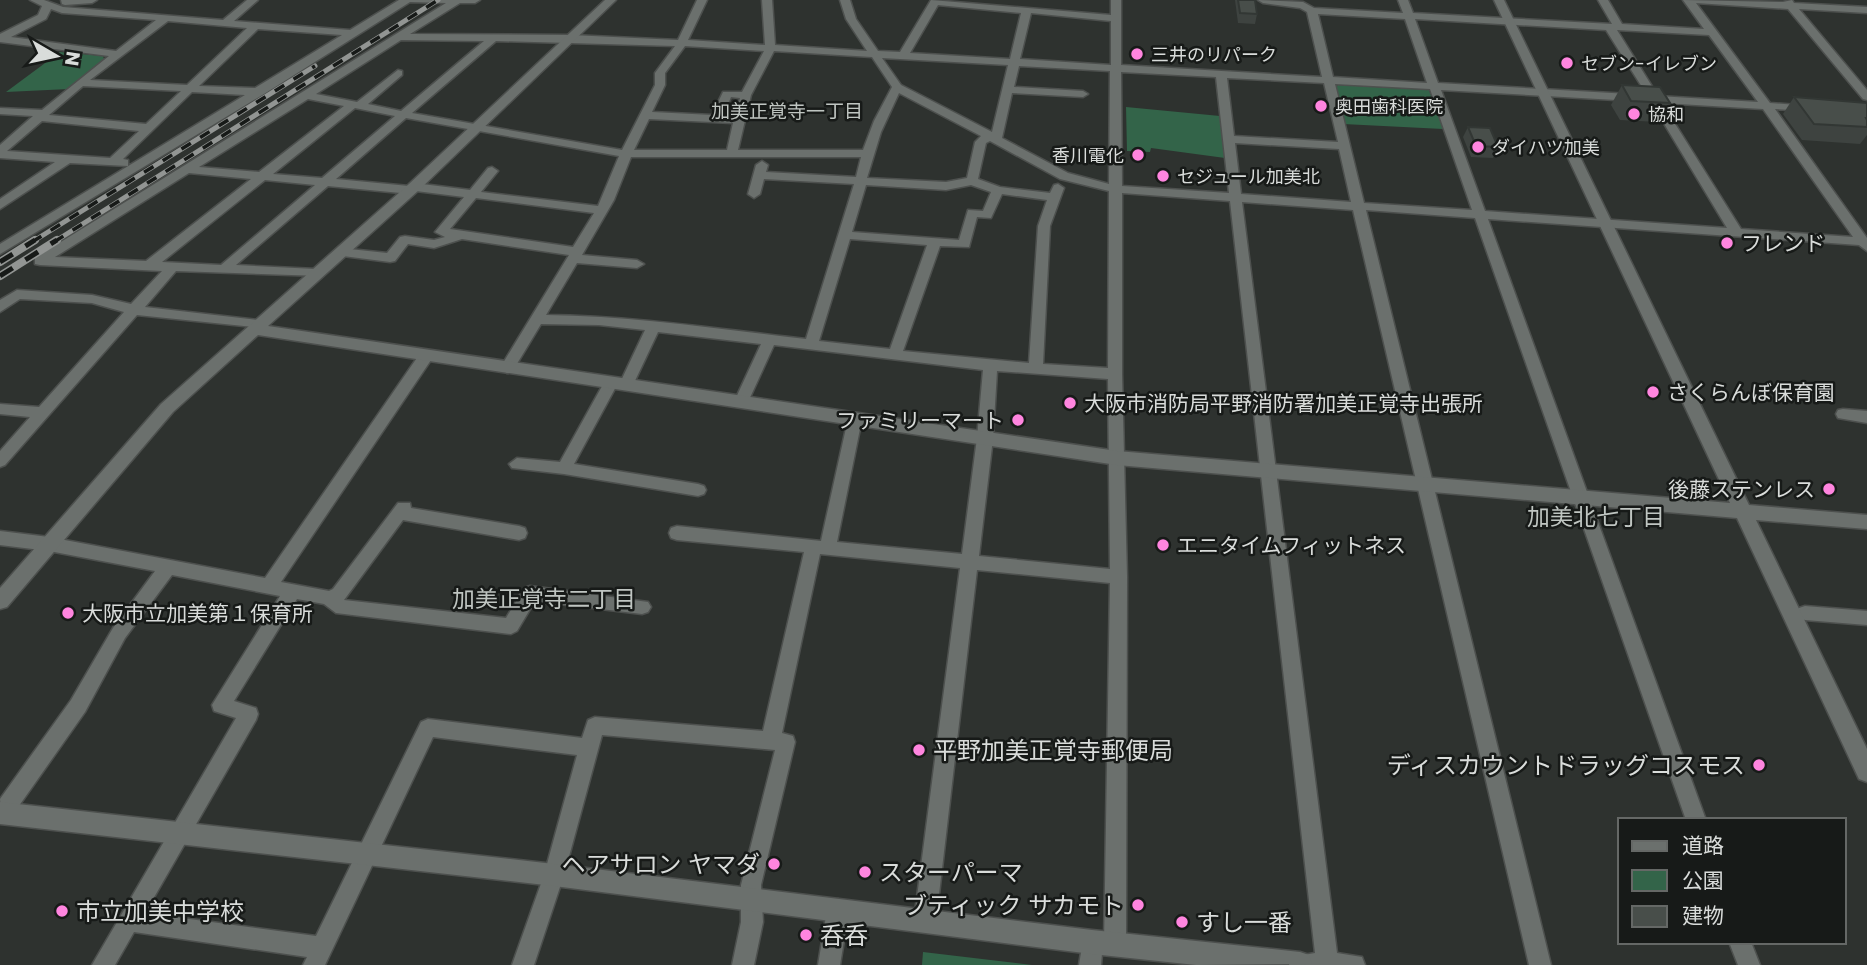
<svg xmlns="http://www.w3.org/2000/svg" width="1867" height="965" font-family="Poppins,'Noto Sans JP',sans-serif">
	<rect width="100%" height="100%" fill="#2e322f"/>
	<g fill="#336449">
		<path d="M60,52L103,56L104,59L69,89L6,92Z"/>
		<path d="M1338,85L1429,90L1443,129L1343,124L1334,88Z"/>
		<path d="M1126,107L1220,116L1225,158L1151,148L1150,152L1127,151Z"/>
		<path d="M923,952L1032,965H922Z"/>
	</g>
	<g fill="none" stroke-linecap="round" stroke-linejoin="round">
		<g stroke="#4d504e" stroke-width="3">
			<g id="street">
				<path d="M30,0H44L63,7L223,20L247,0H258L234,21L350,30L399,0H480L475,3H460L410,34L571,35L678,40L697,0H707L688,40L765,45L762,0H772L775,45L867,51L846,19L840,0H850L856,19L878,51L900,52L931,0L1111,15V0H1121V65L1322,77L1307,12L1300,8L1263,3L1258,0L1303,2L1314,8L1403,13L1398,0H1408L1413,13L1612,24L1598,0H1608L1622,24L1704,29L1683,0L1783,2L1792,0L1794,3L1867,7V13L1799,9L1867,90V100L1863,99L1788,9L1696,3L1770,103L1811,106L1813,108L1807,111L1775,109L1867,238V251L1859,245L1488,219L1706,820H1686L1475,218L1366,210L1551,965H1529L1353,210L1242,202L1337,953L1362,957L1365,965H1289L1292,957L1315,953L1230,201L1122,193V374L1127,577L1126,944L1123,952L1115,955L1107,952L1104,944L1110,583L977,570L936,920L932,927L925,931L918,927L914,920L960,568L820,554L782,733L793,736L795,742L761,885L763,922L754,965H732L741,922V885L775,750L602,735L564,875L534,965H512L544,875L577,755L433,737L325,965H303L307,957L134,932L115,965H92L236,718L214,711L212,705L280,596L172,575L125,638L85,712L9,820L2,823L0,799L71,700L113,628L155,571L49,551L0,545V531L49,537L265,578L421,352L426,351L433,356L431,360L281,582L329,591L333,589L398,503H410L411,508L519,526L525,528L527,533L525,538L519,540L403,520L344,600L506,618L524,588L530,586L648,602L651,607L648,612L642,614L535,601L517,631L511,634L336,613L324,604L297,599L234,701L256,708L258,714L256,720L145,913L316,936L421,722L428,719L582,738L588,720L595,717L763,731L804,552L677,540L671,538L669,533L671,528L677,526L821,541L848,419L855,413L862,419L837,542L962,554L977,438L983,370L774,345L748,402L741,407L734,402L761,344L658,332L633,385L626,390L619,385L645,330L599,325L541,324L512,372L507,373L500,368L569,255L462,239L434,248L408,244L395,261L390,262L335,255L334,252L340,248L387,253L400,237L405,236L434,240L445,237L435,232L464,197L416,191L411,194L328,186L236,265L316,269L321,270V276L176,271L145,307L259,320L264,322L266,325L264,328L137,315L5,465L0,467V451L30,417L0,414V404L39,407L124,312L92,303L20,299L0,312V300L17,290L92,295L131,304L162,271L40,265L35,264V258L446,3L410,2L264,94L0,254V244L245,95L192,92L123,159L128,160V166L70,163L0,209V199L55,162L0,158V145L33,116L0,114V108L42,110L109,56L0,42V34L38,15L42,6ZM938,5L1021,13L1010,59L910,53ZM51,9L62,13L156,20L116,51L11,37L46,19ZM1031,13L1111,21V65L1020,59ZM1318,14L1405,19L1427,83L1333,77ZM1415,19L1606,30L1647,95L1438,83ZM168,21L247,28L187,85L90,80ZM258,29L342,35L255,88L199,86ZM1617,30L1709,35L1758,102L1658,96ZM401,40L484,41L401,111L368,104L402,75V71L398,70L357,102L316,94ZM496,41L675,46L655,73V85L622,150L412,113ZM685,46L764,51L742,92H723L712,115L652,112L665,85V73ZM774,51L872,57L892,87L874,121L863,150H738L751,95ZM882,58L1008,65L992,132L901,85ZM1019,66L1110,71L1109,184L1068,173L1002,138L1012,93L1083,97L1088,94L1083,91L1014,87ZM1121,72L1216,77L1229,193L1122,186ZM1227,78L1324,83L1338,142L1234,136ZM1335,84L1430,89L1472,210L1364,203ZM83,86L181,91L146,124L49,115ZM1441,90L1651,102L1727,228L1485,211ZM899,93L981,136L975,142L967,178L946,182L867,178L881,132ZM731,97L740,98L735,116H723ZM308,99L344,106L259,172L199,167ZM1662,103L1763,109L1853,237L1741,229ZM355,108L395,116L322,178L273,174ZM406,118L619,156L598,206L481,192L498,171L492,167L488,168L470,190L414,183L409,186L336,179ZM649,119L733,123L727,150H634ZM42,121L139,131L110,158L7,151ZM990,141L1060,179L1109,191L1108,368L1043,364L1050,226L1064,188L1058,184L1054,185L1050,193L1000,187L978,179L986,143ZM1235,143L1339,149L1351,202L1241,194ZM631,157H861L856,177L766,172L768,165L762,161L756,165L748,194L754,198L760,194L764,179L854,184L806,339C719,329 634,316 546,315L577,263L637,268L644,264L637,260L582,255L614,200ZM189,173L251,179L146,261L55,257ZM265,180L315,185L221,265L162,262ZM866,185L946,190L971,185L991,192L983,211L968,210L959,240L852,232ZM1002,194L1047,200L1038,226L1029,363L903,351L940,246L969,247L977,217L991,218ZM476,198L594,213L573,247L450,229ZM850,239L927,245L890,349L819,341ZM997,371L1108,379L1110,569L979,556L993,438Z"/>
				<path d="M61,0H97L92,3L65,5L62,4Z"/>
				<path d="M611,378L618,383L574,464L698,484L704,486L706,490L704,494L698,496L564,474L512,468L509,464L517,458L560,462L606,379Z"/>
				<path d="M1843,409L1867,411V423L1838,418L1836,414L1838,410Z"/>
				<path d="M1805,606L1867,611V625L1805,620L1799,618L1796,613L1799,608Z"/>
				<path d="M838,899L845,903L849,910L840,965H818L827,910L831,903Z"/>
				<path d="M1092,931L1100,934L1103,942L1101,965H1079L1084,934Z"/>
				<path d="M1729,942H1751L1760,965H1738Z"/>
			</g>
		</g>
		<g stroke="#4d504e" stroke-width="3">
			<g id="secondary">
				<path d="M605,0H616L419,190L268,326L1117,451L1730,503L1494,0H1504L1749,505L1867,515V529L1756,520L1867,749V782L1859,779L1737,518L1117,465L258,335L173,412L7,607L0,609V588L161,404L409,184Z"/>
				<path d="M0,802L554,864L1092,930L1300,952L1309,955L1312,964L1196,965L1092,954L554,886L0,824Z"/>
			</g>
		</g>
		<use href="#street" fill="#6b706d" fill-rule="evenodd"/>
		<use href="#secondary" fill="#6b706d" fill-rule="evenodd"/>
		<g stroke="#929593" stroke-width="5">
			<g id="rail-far1">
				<path d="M32,242L315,66"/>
				<path d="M54,242L438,0"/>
			</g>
		</g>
		<g stroke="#929593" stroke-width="8">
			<g id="rail">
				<path d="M0,262L35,240"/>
				<path d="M0,276L57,240"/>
			</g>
		</g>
		<use href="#rail-far1" stroke="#171a18" stroke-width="3.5" stroke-dasharray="11" stroke-linecap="butt"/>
		<use href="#rail" stroke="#171a18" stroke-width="5" stroke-dasharray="15" stroke-linecap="butt"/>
	</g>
	<g fill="#3e4340">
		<path d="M1235,0H1255L1257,14L1255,24L1238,23Z"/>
		<path d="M1622,85L1670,103L1658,122L1620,120L1611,105Z"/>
		<path d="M1794,97L1867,103V135L1860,144L1802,140L1783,114Z"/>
		<path d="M1468,127L1498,147L1493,158L1471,157L1463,137Z"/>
	</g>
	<g fill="#484e4a" stroke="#323734" stroke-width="2">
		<path d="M1238,0H1255L1257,14L1240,13Z"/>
		<path d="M1622,85L1660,87L1670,103L1631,101Z"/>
		<path d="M1794,97L1867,103V118H1866L1867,120V127L1814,124Z"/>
		<path d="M1468,127L1490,128L1498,147L1476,146Z"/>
	</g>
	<g fill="#ff85df" stroke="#171a18" stroke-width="2.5">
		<circle cx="1137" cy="54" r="7"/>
		<circle cx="1567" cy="63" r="7"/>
		<circle cx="1321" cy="106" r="7"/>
		<circle cx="1634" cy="114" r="7"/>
		<circle cx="1478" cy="147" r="7"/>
		<circle cx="1138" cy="155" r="7"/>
		<circle cx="1163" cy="176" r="7"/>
		<circle cx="1727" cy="243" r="7"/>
		<circle cx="1653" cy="392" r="7"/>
		<circle cx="1070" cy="403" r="7"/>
		<circle cx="1018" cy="420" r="7"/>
		<circle cx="1829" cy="489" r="7"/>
		<circle cx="1163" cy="545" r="7"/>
		<circle cx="68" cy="613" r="7"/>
		<circle cx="919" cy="750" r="7"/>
		<circle cx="1759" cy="765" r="7"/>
		<circle cx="774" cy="864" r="7"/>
		<circle cx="865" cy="872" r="7"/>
		<circle cx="1138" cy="905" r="7"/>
		<circle cx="62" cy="911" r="7"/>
		<circle cx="1182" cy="922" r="7"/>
		<circle cx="806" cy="935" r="7"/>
	</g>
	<g text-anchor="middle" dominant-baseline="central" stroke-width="5" stroke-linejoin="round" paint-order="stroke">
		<g font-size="18" fill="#d9dcda" stroke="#171a18" text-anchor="start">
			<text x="1151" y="54">三井のリパーク</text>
			<text x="1581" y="63">セブン-イレブン</text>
			<text x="1335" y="106">奥田歯科医院</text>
			<text x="1648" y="114">協和</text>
			<text x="1492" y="147">ダイハツ加美</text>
			<text x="1124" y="155" text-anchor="end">香川電化</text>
			<text x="1177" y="176">セジュール加美北</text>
		</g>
		<g font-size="19" fill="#bfc5c1" stroke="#171a18">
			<text x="787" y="111">加美正覚寺一丁目</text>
		</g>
		<g font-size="21" fill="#d9dcda" stroke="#171a18" text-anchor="start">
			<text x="1741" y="243">フレンド</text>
			<text x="1667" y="392">さくらんぼ保育園</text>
			<text x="1084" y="403">大阪市消防局平野消防署加美正覚寺出張所</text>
			<text x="1004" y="420" text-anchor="end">ファミリーマート</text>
			<text x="1815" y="489" text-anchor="end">後藤ステンレス</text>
			<text x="1177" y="545">エニタイムフィットネス</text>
			<text x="82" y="613">大阪市立加美第１保育所</text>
		</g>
		<g font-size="23" fill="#bfc5c1" stroke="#171a18">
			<text x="1596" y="517">加美北七丁目</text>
			<text x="544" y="599">加美正覚寺二丁目</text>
		</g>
		<g font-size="24" fill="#d9dcda" stroke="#171a18" text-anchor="start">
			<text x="933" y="750">平野加美正覚寺郵便局</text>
			<text x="1745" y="765" text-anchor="end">ディスカウントドラッグコスモス</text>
			<text x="760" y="864" text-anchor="end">ヘアサロン ヤマダ</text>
			<text x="879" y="872">スターパーマ</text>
			<text x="1124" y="905" text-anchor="end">ブティック サカモト</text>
			<text x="76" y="911">市立加美中学校</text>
			<text x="1196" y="922">すし一番</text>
			<text x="820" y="935">呑呑</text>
		</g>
	</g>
	<rect x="1618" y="818" width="228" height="126" fill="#171a18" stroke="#656866" stroke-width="2"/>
	<rect x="1632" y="841" width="35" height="10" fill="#6b706d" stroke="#656866" stroke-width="2"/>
	<text x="1682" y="853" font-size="21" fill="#d9dcda">道路</text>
	<rect x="1632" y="870" width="35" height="21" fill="#336449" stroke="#656866" stroke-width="2"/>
	<text x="1682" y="888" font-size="21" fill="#d9dcda">公園</text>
	<rect x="1632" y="906" width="35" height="21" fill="#484e4a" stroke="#656866" stroke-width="2"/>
	<text x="1682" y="923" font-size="21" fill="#d9dcda">建物</text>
	<g transform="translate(56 56) rotate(99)" stroke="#171a18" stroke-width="5" paint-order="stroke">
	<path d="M0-5L12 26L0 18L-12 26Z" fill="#d9dcda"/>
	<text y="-10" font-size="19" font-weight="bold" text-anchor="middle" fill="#d9dcda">N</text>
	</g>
</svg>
